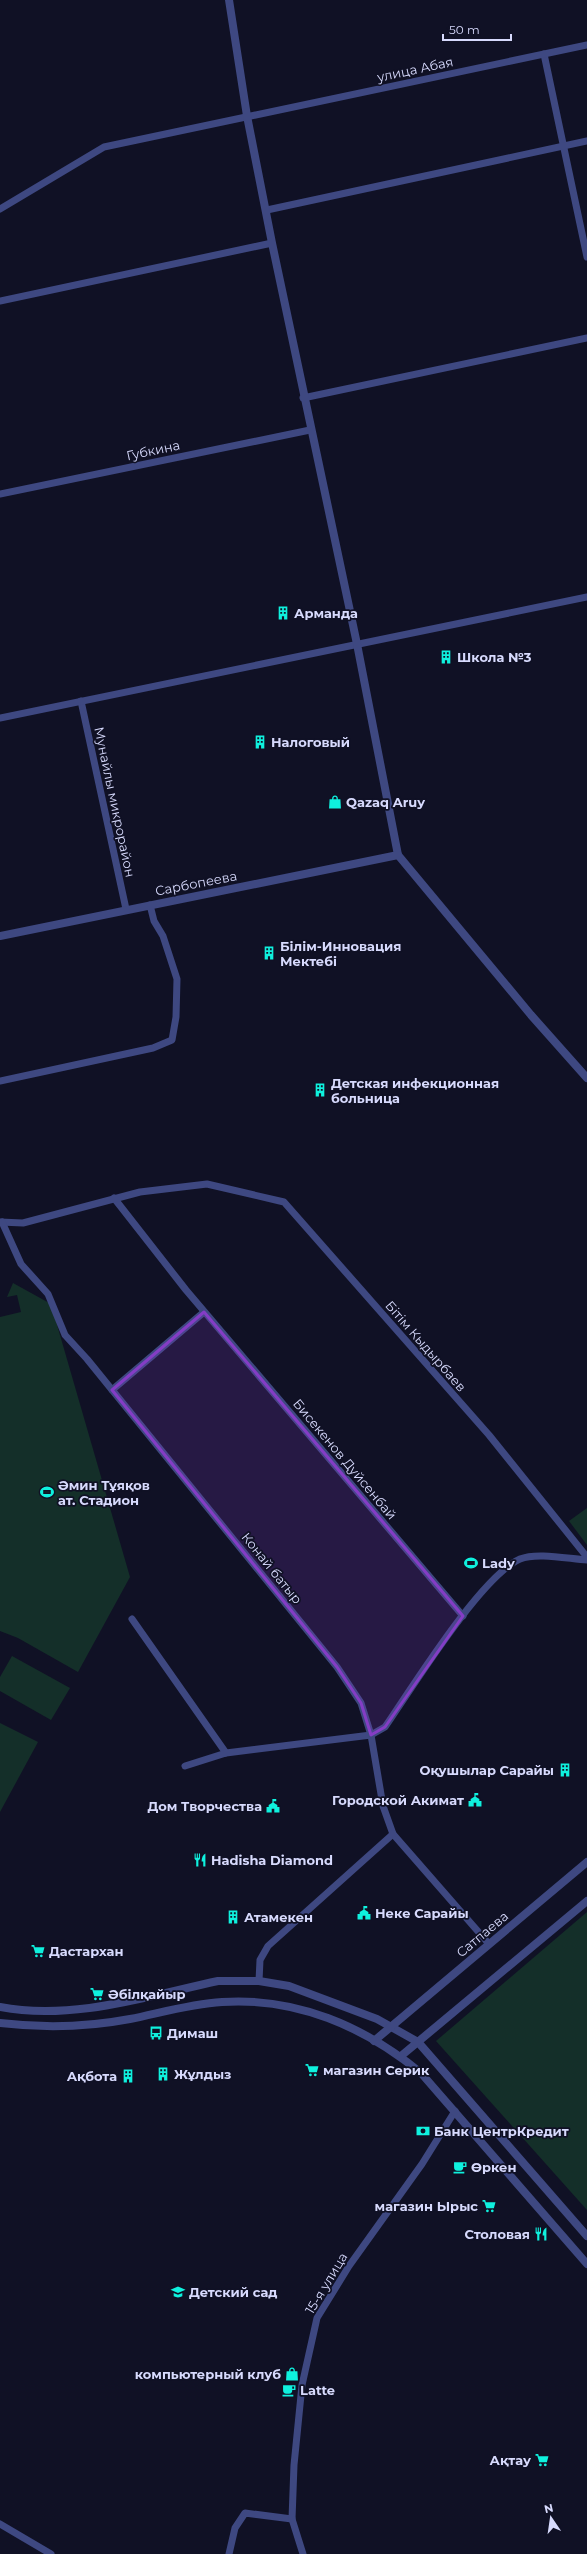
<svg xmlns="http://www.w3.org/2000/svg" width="587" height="2554" font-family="Montserrat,sans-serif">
	<rect width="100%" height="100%" fill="#101125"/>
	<g fill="#142f29">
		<path d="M13,1283L51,1304L130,1577L78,1672L18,1638L0,1631V1317L21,1312L17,1295L7,1297Z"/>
		<path d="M587,1508V1545L569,1521Z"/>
		<path d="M12,1656L70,1688L51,1720L0,1691V1677Z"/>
		<path d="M0,1723L38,1742L0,1812Z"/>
		<path d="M587,1912V2210L436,2041Z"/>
	</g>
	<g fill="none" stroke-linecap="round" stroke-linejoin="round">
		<g stroke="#3e4881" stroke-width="7">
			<path d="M544,54L587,257"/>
			<path d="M0,209L104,147L587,45"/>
			<path d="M267,210L587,141"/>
			<path d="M0,301L272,243"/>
			<path d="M303,398L587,338"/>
			<path d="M0,494L310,430"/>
			<path d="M81,701L126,909"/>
			<path d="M0,718L587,597"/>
			<path d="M0,1081L153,1048L172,1040L176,1017L177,979L163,936L154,921L150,905"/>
			<path d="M114,1198L186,1290L463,1616"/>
			<path d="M0,1222L23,1223L140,1192L207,1184L284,1202L489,1435L587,1557"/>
			<path d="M2,1222L21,1264L48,1294L65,1335L87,1359L337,1667L361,1703L371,1735L383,1806L393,1834L489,1944"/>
			<path d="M112,1390L204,1312"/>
			<path d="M132,1619L226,1753"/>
			<path d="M185,1766L226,1753L371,1735L385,1727C412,1688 481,1576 520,1559C537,1552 569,1559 587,1560"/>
			<path d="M259,1981L260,1960L268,1946L393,1834"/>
			<path d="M0,2524L51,2554"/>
			<path d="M229,2554L235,2528L245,2513L292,2519"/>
			<path d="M303,2554L292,2519L294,2465L302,2385L317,2318L349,2266L422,2164L455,2111"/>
		</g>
		<g stroke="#3e4881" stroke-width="8">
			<path d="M229,0L247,116L272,243L357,644L398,855L531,1015L587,1078"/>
			<path d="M0,936L398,855"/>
			<path d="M0,2007C72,2021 148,1996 218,1981H259L289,1986L377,2019L418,2042L587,2236"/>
			<path d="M0,2023C42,2028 88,2027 130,2019C160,2013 190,2004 222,2002C296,1997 364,2026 421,2073L587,2264"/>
			<path d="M374,2041L587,1862"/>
			<path d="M401,2056L587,1901"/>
		</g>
	</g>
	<path fill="#843dc5" fill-opacity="0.2" stroke="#843dc5" stroke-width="3" stroke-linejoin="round" d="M204,1312L463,1616L385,1727L371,1735L361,1703L337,1667L112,1390Z"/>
	<defs>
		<g id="building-bare" transform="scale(1.08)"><path d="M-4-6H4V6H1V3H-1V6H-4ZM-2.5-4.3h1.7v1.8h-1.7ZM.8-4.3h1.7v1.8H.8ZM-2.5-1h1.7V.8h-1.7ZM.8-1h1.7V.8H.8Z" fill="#0ff1de" stroke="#101125" stroke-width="2.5" paint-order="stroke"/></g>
		<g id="shop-bare" transform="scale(1.08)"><path d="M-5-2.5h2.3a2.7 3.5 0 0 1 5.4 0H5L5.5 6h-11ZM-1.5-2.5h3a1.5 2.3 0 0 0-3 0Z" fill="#0ff1de" stroke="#101125" stroke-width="2.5" paint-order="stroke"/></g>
		<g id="stadium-bare" transform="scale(1.08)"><path d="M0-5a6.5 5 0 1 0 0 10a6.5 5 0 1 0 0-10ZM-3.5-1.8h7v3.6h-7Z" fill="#0ff1de" stroke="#101125" stroke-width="2.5" paint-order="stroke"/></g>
		<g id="civic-bare" transform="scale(1.08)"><path d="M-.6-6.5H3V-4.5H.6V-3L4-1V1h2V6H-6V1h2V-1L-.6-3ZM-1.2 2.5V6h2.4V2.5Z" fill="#0ff1de" stroke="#101125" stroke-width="2.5" paint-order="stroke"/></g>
		<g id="restaurant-bare" transform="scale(1.08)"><path d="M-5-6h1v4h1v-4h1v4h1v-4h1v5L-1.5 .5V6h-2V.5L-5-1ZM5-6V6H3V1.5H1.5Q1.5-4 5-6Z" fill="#0ff1de" stroke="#101125" stroke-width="2.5" paint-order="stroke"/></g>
		<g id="supermarket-bare" transform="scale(1.08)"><path d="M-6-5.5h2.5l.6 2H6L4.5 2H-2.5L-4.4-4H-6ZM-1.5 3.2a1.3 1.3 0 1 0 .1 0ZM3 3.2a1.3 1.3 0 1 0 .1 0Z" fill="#0ff1de" stroke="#101125" stroke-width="2.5" paint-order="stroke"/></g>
		<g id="bus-bare" transform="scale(1.08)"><path d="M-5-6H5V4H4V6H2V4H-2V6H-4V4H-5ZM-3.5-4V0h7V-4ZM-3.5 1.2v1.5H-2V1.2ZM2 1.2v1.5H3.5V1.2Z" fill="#0ff1de" stroke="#101125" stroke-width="2.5" paint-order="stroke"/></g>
		<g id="bank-bare" transform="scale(1.08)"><path d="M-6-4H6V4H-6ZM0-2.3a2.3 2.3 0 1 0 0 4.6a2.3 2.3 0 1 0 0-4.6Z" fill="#0ff1de" stroke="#101125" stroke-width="2.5" paint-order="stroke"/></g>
		<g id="cafe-bare" transform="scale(1.08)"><path d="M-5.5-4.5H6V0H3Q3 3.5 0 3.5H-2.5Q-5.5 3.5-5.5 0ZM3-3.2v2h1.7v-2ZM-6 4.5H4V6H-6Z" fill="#0ff1de" stroke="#101125" stroke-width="2.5" paint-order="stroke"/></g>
		<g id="school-bare" transform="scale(1.08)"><path d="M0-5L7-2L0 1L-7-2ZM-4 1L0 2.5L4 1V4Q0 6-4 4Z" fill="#0ff1de" stroke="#101125" stroke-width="2.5" paint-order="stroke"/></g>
	</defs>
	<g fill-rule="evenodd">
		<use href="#building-bare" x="283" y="613"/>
		<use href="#building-bare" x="446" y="657"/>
		<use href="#building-bare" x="260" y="742"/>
		<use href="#shop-bare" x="335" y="802"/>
		<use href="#building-bare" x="269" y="953"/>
		<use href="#building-bare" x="320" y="1090"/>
		<use href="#stadium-bare" x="47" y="1492"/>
		<use href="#stadium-bare" x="471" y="1563"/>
		<use href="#building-bare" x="565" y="1770"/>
		<use href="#civic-bare" x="475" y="1800"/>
		<use href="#civic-bare" x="273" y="1806"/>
		<use href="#restaurant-bare" x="200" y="1860"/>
		<use href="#civic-bare" x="364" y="1913"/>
		<use href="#building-bare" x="233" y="1917"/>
		<use href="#supermarket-bare" x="38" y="1951"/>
		<use href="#supermarket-bare" x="97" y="1994"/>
		<use href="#bus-bare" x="156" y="2033"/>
		<use href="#supermarket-bare" x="312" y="2070"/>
		<use href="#building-bare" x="163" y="2074"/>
		<use href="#building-bare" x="128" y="2076"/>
		<use href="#bank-bare" x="423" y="2131"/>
		<use href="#cafe-bare" x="460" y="2167"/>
		<use href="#supermarket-bare" x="489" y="2206"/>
		<use href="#restaurant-bare" x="541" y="2234"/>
		<use href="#school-bare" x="178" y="2292"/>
		<use href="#shop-bare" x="292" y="2374"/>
		<use href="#cafe-bare" x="289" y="2390"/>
		<use href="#supermarket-bare" x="542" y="2460"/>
	</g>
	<g text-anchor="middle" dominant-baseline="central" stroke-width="3.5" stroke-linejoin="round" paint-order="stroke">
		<g font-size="13" fill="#d7dafd" stroke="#101125">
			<text transform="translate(415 69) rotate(-12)">улица Абая</text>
			<text transform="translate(153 450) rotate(-12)">Губкина</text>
			<text transform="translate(115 802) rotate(78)">Мунайлы микрорайон</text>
			<text transform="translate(196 883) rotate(-11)">Сарбопеева</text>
			<text transform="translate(426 1346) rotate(49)">Бiтiм Кыдырбаев</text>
			<text transform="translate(345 1459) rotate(50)">Бисекенов Дуйсенбай</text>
			<text transform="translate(272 1568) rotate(51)">Конай батыр</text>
			<text transform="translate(482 1934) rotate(-40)">Сатпаева</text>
			<text transform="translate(326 2283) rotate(-59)">15-я улица</text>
		</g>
		<g font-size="13" font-weight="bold" fill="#d7dafd" stroke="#101125" text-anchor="start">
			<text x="294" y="613">Арманда</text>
			<text x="457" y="657">Школа №3</text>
			<text x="271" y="742">Налоговый</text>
			<text x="346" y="802">Qazaq Aruy</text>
			<text x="280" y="946">Білім-Инновация<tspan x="280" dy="15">Мектебі</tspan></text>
			<text x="331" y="1083">Детская инфекционная<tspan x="331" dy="15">больница</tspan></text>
			<text x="58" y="1485">Әмин Тұяқов<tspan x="58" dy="15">ат. Стадион</tspan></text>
			<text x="482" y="1563">Lady</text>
			<text x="554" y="1770" text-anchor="end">Оқушылар Сарайы</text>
			<text x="464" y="1800" text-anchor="end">Городской Акимат</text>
			<text x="262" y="1806" text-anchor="end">Дом Творчества</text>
			<text x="211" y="1860">Hadisha Diamond</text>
			<text x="375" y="1913">Неке Сарайы</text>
			<text x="244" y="1917">Атамекен</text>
			<text x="49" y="1951">Дастархан</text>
			<text x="108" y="1994">Әбілқайыр</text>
			<text x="167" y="2033">Димаш</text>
			<text x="323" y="2070">магазин Серик</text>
			<text x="174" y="2074">Жұлдыз</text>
			<text x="117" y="2076" text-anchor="end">Ақбота</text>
			<text x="434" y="2131">Банк ЦентрКредит</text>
			<text x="471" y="2167">Өркен</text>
			<text x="478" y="2206" text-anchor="end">магазин Ырыс</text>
			<text x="530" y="2234" text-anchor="end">Столовая</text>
			<text x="189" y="2292">Детский сад</text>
			<text x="281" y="2374" text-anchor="end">компьютерный клуб</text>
			<text x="300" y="2390">Latte</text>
			<text x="531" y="2460" text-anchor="end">Ақтау</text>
		</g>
	</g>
	<g transform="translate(551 2518) rotate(347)" stroke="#101125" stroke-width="3" paint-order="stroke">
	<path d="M0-3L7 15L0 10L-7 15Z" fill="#d7dafd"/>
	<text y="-6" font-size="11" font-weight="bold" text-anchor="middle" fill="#d7dafd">N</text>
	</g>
	<path d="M443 34v6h68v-6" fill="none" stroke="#d7dafd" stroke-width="2"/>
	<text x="449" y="34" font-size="12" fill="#d7dafd" stroke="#101125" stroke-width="3" paint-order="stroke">50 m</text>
</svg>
